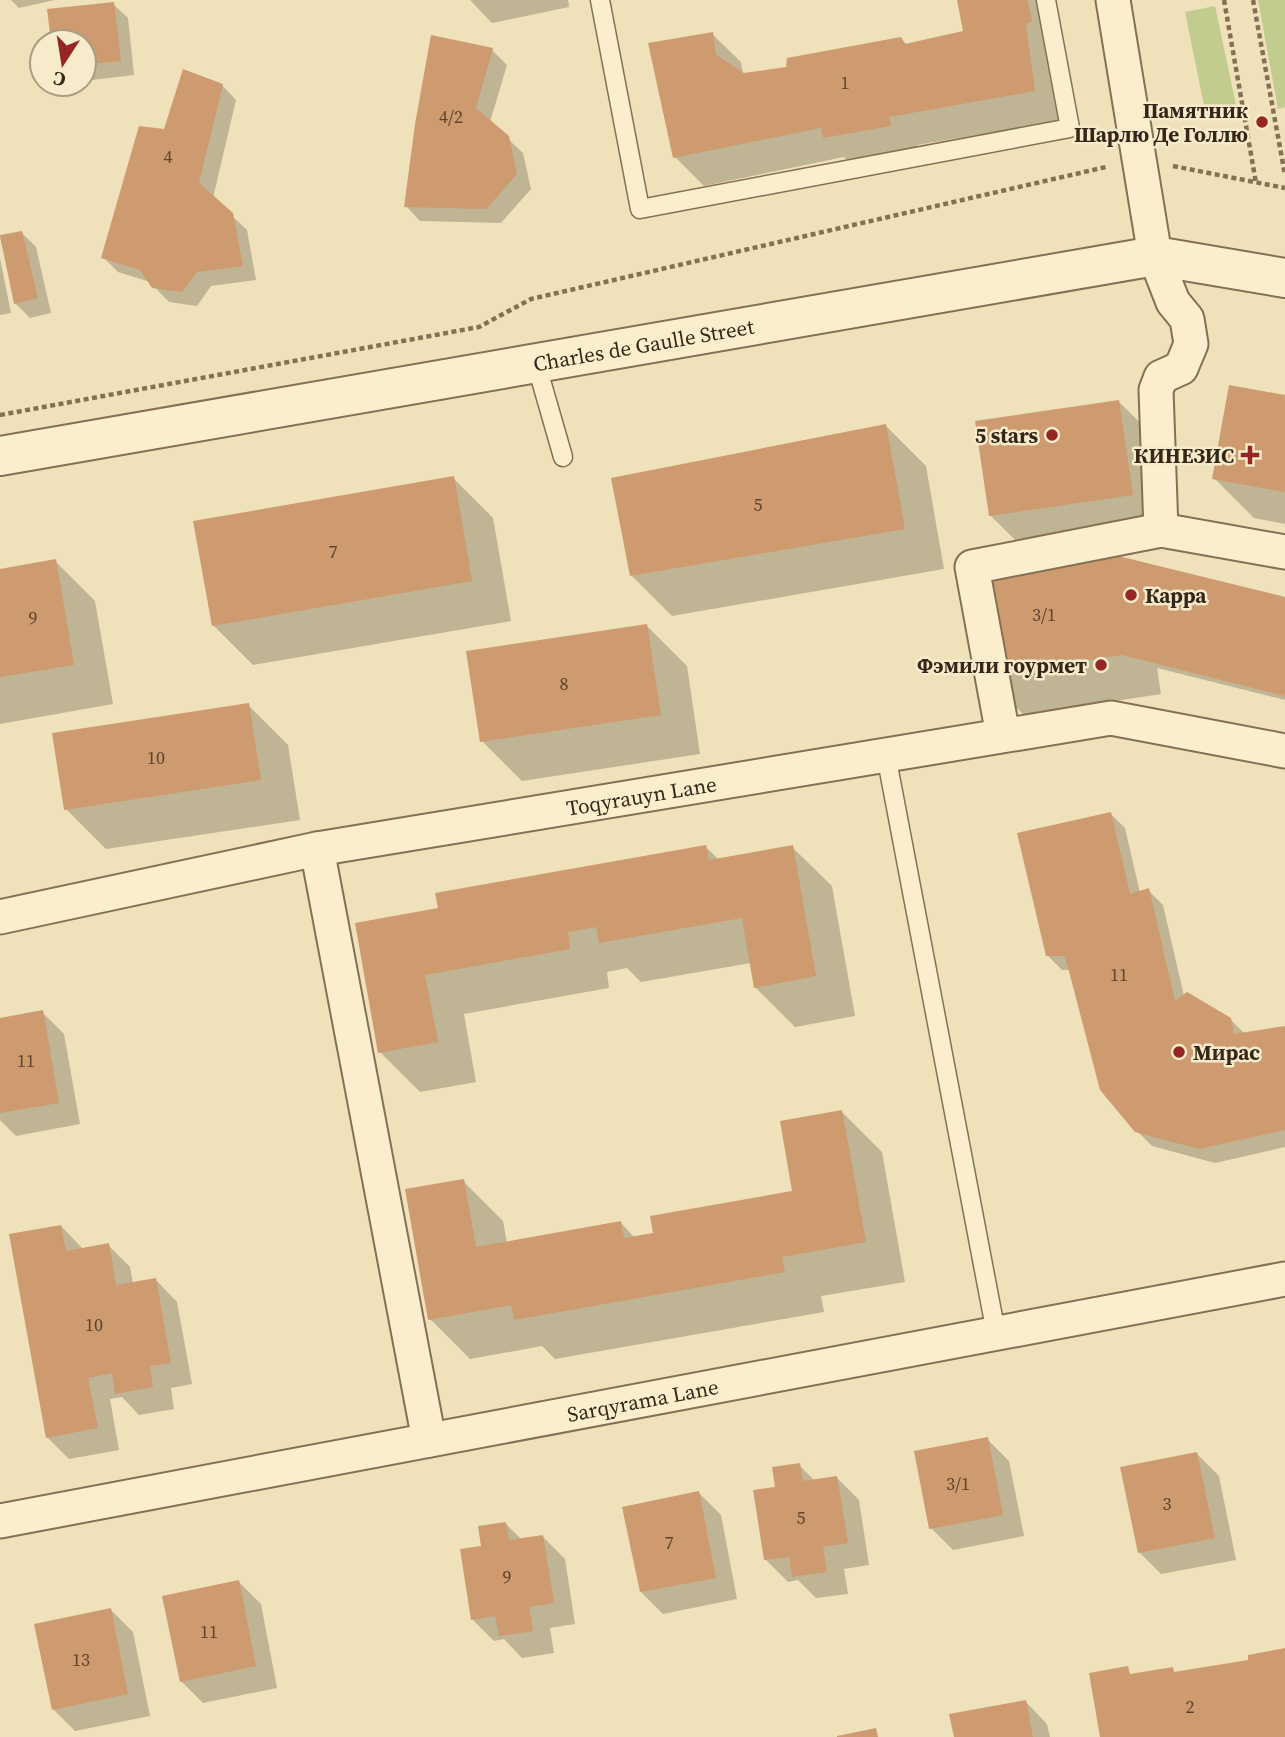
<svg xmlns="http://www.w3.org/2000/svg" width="1285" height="1737" font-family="'Source Serif 4',serif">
	<rect width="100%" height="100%" fill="#efe1ba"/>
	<g fill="#c3cc8f">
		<path d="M1258,0H1285V107L1278,109Z"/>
		<path d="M1215,6L1238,114L1207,120L1185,12Z"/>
	</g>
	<g fill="#0003">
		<path d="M11,0H55L19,8Z"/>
		<path d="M470,0H568L569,7L492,23Z"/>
		<path d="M959,0H1051L1063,120L917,145L919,154L853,166L844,157L704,186L675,157L712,34L741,62L743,74L788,68L901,39L908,46L965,32Z"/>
		<path d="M113,4L128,18L134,75L84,81V42H52Z"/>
		<path d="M492,50L507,65L490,122L523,153L531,189L501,223L420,221L406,206Z"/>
		<path d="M222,85L236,100L213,198L247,230L256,280L211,286L197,306L169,302L150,282L118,272L103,257L165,131Z"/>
		<path d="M22,233L36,247L51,313L30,318L15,303L0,237Z"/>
		<path d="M0,258L11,313L0,315Z"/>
		<path d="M1285,397V524L1254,518L1214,478Z"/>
		<path d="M1119,402L1159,441L1172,534L1030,555L990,515Z"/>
		<path d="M886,426L926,466L944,569L672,616L632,576Z"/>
		<path d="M453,478L493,518L511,621L253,665L213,625Z"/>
		<path d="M55,561L95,601L113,704L0,724V571Z"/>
		<path d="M1285,599V700L1157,668L1161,694L1024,715L984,675Z"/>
		<path d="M647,626L687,666L700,754L522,781L482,741Z"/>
		<path d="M248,705L288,745L300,820L106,849L66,809Z"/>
		<path d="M1110,813L1125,828L1140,893L1148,890L1163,905L1184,996L1230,1019L1245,1034L1285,1028V1147L1215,1163L1152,1146L1137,1131L1071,970H1062L1047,955Z"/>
		<path d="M706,847L719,860L792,847L832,886L855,1016L795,1027L755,987L751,963L641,982L627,968L607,972L609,988L464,1014L476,1082L420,1092L380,1052L440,909Z"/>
		<path d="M42,1012L64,1034L80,1124L16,1136L0,1120V1020Z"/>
		<path d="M842,1112L882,1152L905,1282L821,1296L824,1312L555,1359L542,1346L470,1359L430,1319L463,1181L503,1221L507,1243L621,1223L635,1238L655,1234L794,1192Z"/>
		<path d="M61,1226L84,1250L108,1245L130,1267L133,1283L155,1279L177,1302L192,1384L171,1388L174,1409L139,1415L122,1397L110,1399L119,1450L69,1459L47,1437Z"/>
		<path d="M987,1439L1009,1461L1024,1536L953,1550L931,1528Z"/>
		<path d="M1197,1454L1219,1476L1236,1560L1161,1574L1139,1552Z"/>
		<path d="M799,1465L815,1481L837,1478L859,1500L869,1565L844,1569L848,1594L816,1598L798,1580L788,1582L766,1560L777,1489Z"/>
		<path d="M699,1493L721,1515L737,1599L663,1614L641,1592Z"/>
		<path d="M506,1524L522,1540L543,1537L565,1559L575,1624L550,1628L554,1653L522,1658L504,1639L494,1641L472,1619L483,1547Z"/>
		<path d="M239,1582L261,1604L277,1688L203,1703L181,1681Z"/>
		<path d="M111,1610L133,1632L150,1716L75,1731L53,1709Z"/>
		<path d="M1025,1701L1047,1724L1050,1737H955Z"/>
	</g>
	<g fill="#ce9a6f">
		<path d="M957,0H1028L1032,21L1026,24L1035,91L889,117L891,126L823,138L821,128L673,158L648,43L713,32L716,55L744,73L786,67L787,58L901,37L905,44L963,31Z"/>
		<path d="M114,2L121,61L84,65V42H51L47,9Z"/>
		<path d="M431,35L493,48L476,108L509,136L517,174L486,209L404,207L415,124Z"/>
		<path d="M183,69L223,84L199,183L233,213L243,266L197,272L182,292L152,288L140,270L101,258L139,126L164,129Z"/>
		<path d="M22,231L38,298L14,304L0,235Z"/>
		<path d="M1229,385L1285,395V492L1212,479Z"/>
		<path d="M1119,400L1133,495L989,516L975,421Z"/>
		<path d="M886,424L905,529L630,576L611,478Z"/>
		<path d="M454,476L472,581L212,626L193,521Z"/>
		<path d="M1106,553L1285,597V696L1122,655L982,676L967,574Z"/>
		<path d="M56,559L74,665L0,677V569Z"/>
		<path d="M647,624L661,715L480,742L466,651Z"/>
		<path d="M249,703L261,780L64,810L52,733Z"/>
		<path d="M1111,812L1130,894L1149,888L1175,1001L1187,992L1231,1018L1234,1034L1285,1026V1130L1199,1149L1135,1132L1100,1090L1065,956H1046L1017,833Z"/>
		<path d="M706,845L709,860L793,845L816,976L754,988L742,918L599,943L596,927L568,932L570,949L425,975L438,1042L378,1053L355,923L438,908L435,893Z"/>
		<path d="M43,1010L59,1103L0,1113V1018Z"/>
		<path d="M842,1110L866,1242L782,1257L785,1272L514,1320L511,1305L428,1320L405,1189L464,1179L476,1247L621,1221L624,1238L653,1233L650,1216L792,1191L780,1121Z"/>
		<path d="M61,1225L66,1251L109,1243L116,1285L156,1278L171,1363L150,1366L153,1387L115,1394L112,1373L88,1378L98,1428L46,1438L9,1234Z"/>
		<path d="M988,1437L1003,1515L929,1529L914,1451Z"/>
		<path d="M1197,1452L1215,1538L1138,1553L1120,1467Z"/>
		<path d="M800,1463L803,1481L837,1476L848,1543L823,1547L827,1572L792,1577L789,1557L764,1560L753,1490L775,1487L772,1467Z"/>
		<path d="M699,1491L716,1578L640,1592L622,1507Z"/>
		<path d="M506,1522L509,1540L543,1535L554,1603L529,1607L533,1631L499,1636L495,1616L471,1620L460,1549L481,1546L478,1526Z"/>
		<path d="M239,1580L256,1666L180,1682L162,1596Z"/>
		<path d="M111,1608L128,1694L52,1710L34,1624Z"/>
		<path d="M1285,1648V1737H1100L1089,1673L1128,1666L1130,1674L1173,1667L1174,1672L1248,1660V1655Z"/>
		<path d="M1026,1700L1033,1737H954L949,1714Z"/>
		<path d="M876,1728L878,1737H837V1736Z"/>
	</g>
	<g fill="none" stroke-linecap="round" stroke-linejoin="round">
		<g stroke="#857054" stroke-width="21">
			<g id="service">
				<path d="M600,0L640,209L1070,128L1046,0"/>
				<path d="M536,363L563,457"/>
				<path d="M886,755L996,1333"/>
			</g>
		</g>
		<g stroke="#857054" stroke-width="37">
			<g id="minor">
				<path d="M1113,0L1155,256L1173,302L1187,319L1191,344L1181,368L1161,377L1156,390L1161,530"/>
				<path d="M1003,735L972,567L1161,530L1285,552"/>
				<path d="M317,849L429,1440"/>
				<path id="s1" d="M0,917L317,849L1111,718L1285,751"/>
				<path id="s2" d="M0,1521L1285,1279"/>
			</g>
		</g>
		<g stroke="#857054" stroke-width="42">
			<g id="tertiary">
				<path id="s3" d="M0,456L1155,256L1285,278"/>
			</g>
		</g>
		<g stroke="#857054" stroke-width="4.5" stroke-dasharray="5 3.5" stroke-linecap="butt">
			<path d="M1224,0L1256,183"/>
			<path d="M1253,0L1285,175"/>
			<path d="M1173,166L1285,188"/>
			<path d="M0,415L479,327L531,299L1106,167"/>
		</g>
		<use href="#service" stroke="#faeecd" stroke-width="18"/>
		<use href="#minor" stroke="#faeecd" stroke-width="33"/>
		<use href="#tertiary" stroke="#faeecd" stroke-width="38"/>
	</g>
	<g fill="#962623" stroke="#f6ebca" stroke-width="2.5">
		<circle cx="1262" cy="122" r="7"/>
		<circle cx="1052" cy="435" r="7"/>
		<path d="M1246.5 444.5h7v7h7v7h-7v7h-7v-7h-7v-7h7z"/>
		<circle cx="1131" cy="595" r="7"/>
		<circle cx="1101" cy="665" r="7"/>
		<circle cx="1179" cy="1052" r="7"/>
	</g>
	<g text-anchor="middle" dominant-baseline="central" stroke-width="5" stroke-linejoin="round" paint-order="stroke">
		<g font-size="18" fill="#5a442f">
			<text x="845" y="82">1</text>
			<text x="451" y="116">4/2</text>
			<text x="168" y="156">4</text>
			<text x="758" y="504">5</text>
			<text x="333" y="551">7</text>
			<text x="1044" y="614">3/1</text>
			<text x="33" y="617">9</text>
			<text x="564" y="683">8</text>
			<text x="156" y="757">10</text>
			<text x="1119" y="974">11</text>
			<text x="26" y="1060">11</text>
			<text x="94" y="1324">10</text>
			<text x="958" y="1483">3/1</text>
			<text x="1167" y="1503">3</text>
			<text x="801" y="1517">5</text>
			<text x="669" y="1542">7</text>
			<text x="507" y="1576">9</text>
			<text x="209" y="1631">11</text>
			<text x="81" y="1659">13</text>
			<text x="1190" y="1706">2</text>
		</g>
		<g font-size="21" font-weight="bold" fill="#34271a" stroke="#f6ebca" text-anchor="end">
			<text x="1248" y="110">Памятник<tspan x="1248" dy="24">Шарлю Де Голлю</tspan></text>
			<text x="1038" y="435">5 stars</text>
			<text x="1234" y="455">КИНЕЗИС</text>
			<text x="1145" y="595" text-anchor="start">Карра</text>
			<text x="1087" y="665">Фэмили гоурмет</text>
			<text x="1193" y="1052" text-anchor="start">Мирас</text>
		</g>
		<g font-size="21" fill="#34271a" stroke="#f6ebca">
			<text stroke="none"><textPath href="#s3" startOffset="653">Charles de Gaulle Street</textPath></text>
			<text stroke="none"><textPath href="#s1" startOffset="653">Toqyrauyn Lane</textPath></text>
			<text stroke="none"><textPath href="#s2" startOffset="654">Sarqyrama Lane</textPath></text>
		</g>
	</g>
	<g transform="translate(63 63) rotate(192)"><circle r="33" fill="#f6ebca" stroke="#a89d84" stroke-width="2"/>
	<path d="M0-5L12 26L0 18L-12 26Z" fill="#962623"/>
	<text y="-10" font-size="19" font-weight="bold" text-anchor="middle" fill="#34271a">С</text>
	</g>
</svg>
